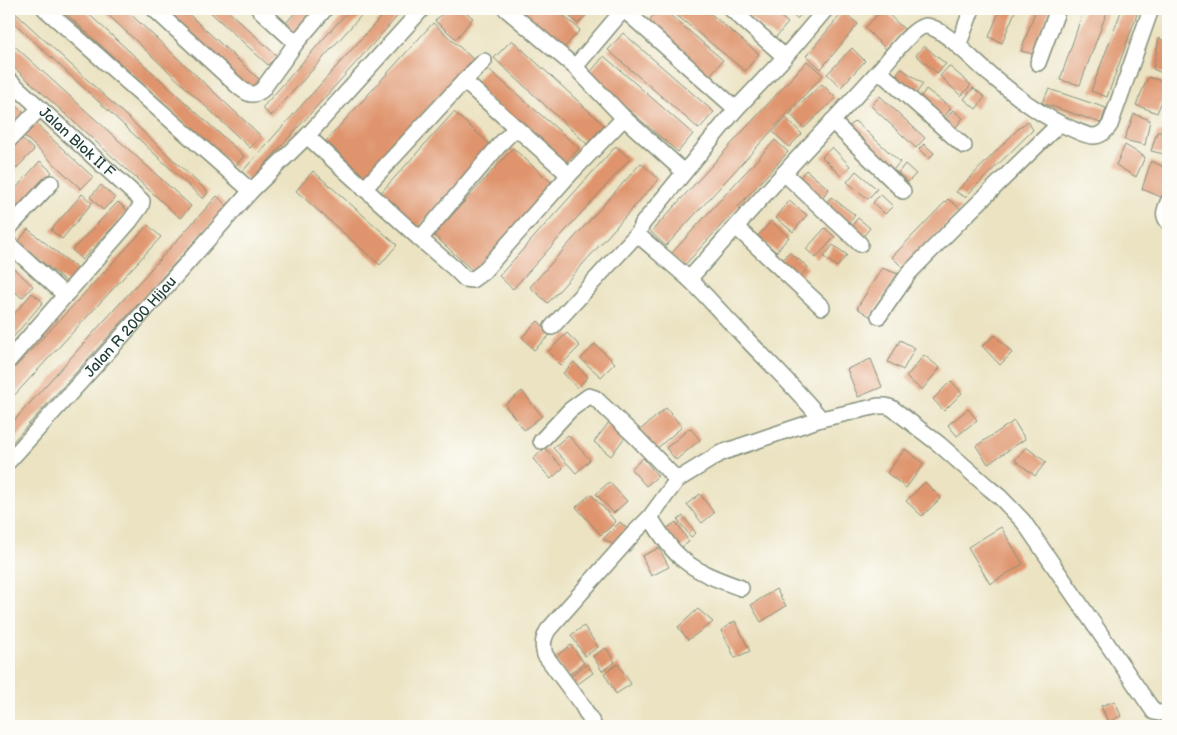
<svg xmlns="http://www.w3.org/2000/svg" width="1177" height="735" font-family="'Balsamiq Sans',sans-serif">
	<rect width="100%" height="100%" fill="#fdfcf7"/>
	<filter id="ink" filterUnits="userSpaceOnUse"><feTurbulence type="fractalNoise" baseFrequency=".02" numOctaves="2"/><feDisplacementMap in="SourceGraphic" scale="10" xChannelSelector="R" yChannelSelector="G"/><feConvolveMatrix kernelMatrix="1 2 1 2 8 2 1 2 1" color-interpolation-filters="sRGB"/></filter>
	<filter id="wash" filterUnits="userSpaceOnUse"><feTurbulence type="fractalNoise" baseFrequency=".0096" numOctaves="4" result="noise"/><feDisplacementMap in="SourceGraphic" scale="20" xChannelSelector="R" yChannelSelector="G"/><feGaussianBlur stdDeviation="1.12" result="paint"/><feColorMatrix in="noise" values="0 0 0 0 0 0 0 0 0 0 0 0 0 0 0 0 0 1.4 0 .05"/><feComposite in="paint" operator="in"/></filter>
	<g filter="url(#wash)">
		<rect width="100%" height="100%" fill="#ebe3c2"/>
		<g id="blocks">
			<g fill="#df946d">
				<path d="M9,9H11L208,192L203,199L9,18Z"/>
				<path d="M61,9H83L244,156L234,167Z"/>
				<path d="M102,9H125L261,136L250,148Z"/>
				<path d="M160,9H183L260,80L250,91Z"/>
				<path d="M207,9H226L277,56L268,65Z"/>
				<path d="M298,9H321L294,40L281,29Z"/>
				<path d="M350,9H367L271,116L262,108Z"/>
				<path d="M388,9H404L250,181L241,173Z"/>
				<path d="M446,9H462L473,18L456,39L435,21Z"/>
				<path d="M516,9H556L580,30L563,49Z"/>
				<path d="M561,9H592L578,24Z"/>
				<path d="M659,9H663L723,60L707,79L644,26Z"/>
				<path d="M669,9H705L759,54L745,71Z"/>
				<path d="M739,9H771L788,23L775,38Z"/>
				<path d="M785,9H806L797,19Z"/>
				<path d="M883,9L904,29L886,49L865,28Z"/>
				<path d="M1000,9H1016L1002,43L989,37Z"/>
				<path d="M1036,9H1050L1033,54L1021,51Z"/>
				<path d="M1084,9H1108L1080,85L1060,80Z"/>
				<path d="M1122,9H1139L1107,97L1091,91Z"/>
				<path d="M843,12L858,24L821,69L806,56Z"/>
				<path d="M433,23L473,59L366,178L326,141Z"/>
				<path d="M623,33L714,112L699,129L608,50Z"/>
				<path d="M1159,38L1168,43V76L1153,69Z"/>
				<path d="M512,40L604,125L587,144L494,58Z"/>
				<path d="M9,41L191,206L180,218L9,63Z"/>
				<path d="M924,46L946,64L937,73L916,55Z"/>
				<path d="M852,48L865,61L841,87L827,74Z"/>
				<path d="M604,56L693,134L678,152L588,75Z"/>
				<path d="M807,61L823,75L666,246L651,232Z"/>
				<path d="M949,66L971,85L961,96L940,76Z"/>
				<path d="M487,68L579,148L564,165L473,85Z"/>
				<path d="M901,68L923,84L915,95L893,79Z"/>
				<path d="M1148,77L1168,83V87L1157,113L1136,105Z"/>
				<path d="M822,84L836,98L804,128L790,114Z"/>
				<path d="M973,88L985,97L976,109L964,99Z"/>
				<path d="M926,89L951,108L943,119L919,100Z"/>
				<path d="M1049,89L1106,108L1101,123L1042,103Z"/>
				<path d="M880,96L925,138L916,148L871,106Z"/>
				<path d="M9,99L93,177L81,189L9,122Z"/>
				<path d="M953,110L963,118L953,131L943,123Z"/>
				<path d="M454,112L492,146L414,232L376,198Z"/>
				<path d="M1134,114L1150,120L1145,145L1124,140Z"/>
				<path d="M786,118L802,134L789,147L773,132Z"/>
				<path d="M855,121L900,162L892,171L847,129Z"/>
				<path d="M1028,121L1033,130L965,197L956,192L1019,128Z"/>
				<path d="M1157,132H1168V155L1151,151Z"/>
				<path d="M19,136L34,150L9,176V147Z"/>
				<path d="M775,140L788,152L683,267L670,255Z"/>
				<path d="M924,144L934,153L929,159L919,149Z"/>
				<path d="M1125,145L1145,157L1136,177L1116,165Z"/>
				<path d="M616,146L630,159L513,289L499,276Z"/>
				<path d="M832,147L850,166L841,176L822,157Z"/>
				<path d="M513,148L554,185L474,272L434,235Z"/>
				<path d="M40,161L52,172L9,220V196Z"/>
				<path d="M1151,161L1168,169V186L1161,197L1142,189Z"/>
				<path d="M641,163L659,179L548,303L530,287Z"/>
				<path d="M905,164L916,174L908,182L898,173Z"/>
				<path d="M806,170L829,189L820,200L797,181Z"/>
				<path d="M313,171L397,245L380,265L296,191Z"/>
				<path d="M856,171L877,189L868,199L847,182Z"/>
				<path d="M101,185L115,198L103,210L90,197Z"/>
				<path d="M82,194L92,203L62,239L51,230Z"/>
				<path d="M880,194L893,206L885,214L873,203Z"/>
				<path d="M217,196L227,206L9,446V426Z"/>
				<path d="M831,197L855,215L846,227L822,208Z"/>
				<path d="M948,199L961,209L903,268L892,257Z"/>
				<path d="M789,201L807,215L793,232L776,218Z"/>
				<path d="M118,202L128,211L82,260L72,250Z"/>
				<path d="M858,218L870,228L862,238L850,228Z"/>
				<path d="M771,221L789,237L776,252L758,236Z"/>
				<path d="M148,225L161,237L9,401V374Z"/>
				<path d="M825,228L835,237L816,258L806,249Z"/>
				<path d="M28,229L79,270L68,283L18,242Z"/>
				<path d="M833,245L847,255L837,267L824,257Z"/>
				<path d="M789,252L808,267L799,279L780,263Z"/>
				<path d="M9,264L33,286L22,298L9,287Z"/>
				<path d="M882,268L898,274L871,317L857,308Z"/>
				<path d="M32,293L43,302L11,340L9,338V320Z"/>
				<path d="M538,321L551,334L534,350L522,337Z"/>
				<path d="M567,333L580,346L561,365L548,352Z"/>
				<path d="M995,335L1012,353L1000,365L982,346Z"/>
				<path d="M900,340L915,348L903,370L888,362Z"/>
				<path d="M595,344L615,363L601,377L581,359Z"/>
				<path d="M924,355L940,368L922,390L906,377Z"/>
				<path d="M871,359L882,387L858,397L847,369Z"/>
				<path d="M574,362L588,377L577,388L563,373Z"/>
				<path d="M951,381L962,393L944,411L933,399Z"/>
				<path d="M522,391L542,416L524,430L505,405Z"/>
				<path d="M666,408L682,427L655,450L639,431Z"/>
				<path d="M968,409L977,420L957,436L948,425Z"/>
				<path d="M610,421L627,434L611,456L594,442Z"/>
				<path d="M1014,421L1025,439L988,464L976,446Z"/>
				<path d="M690,428L700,440L676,460L666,448Z"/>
				<path d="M568,435L590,460L576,473L553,448Z"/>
				<path d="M1026,447L1046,462L1035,476L1015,460Z"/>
				<path d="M545,448L563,468L551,479L533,459Z"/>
				<path d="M905,449L924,464L906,488L887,473Z"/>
				<path d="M643,458L658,476L646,486L631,469Z"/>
				<path d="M609,482L627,501L614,513L596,494Z"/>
				<path d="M925,482L941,498L922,516L906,501Z"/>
				<path d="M591,494L616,522L601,535L576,507Z"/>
				<path d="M700,494L714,513L702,523L687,504Z"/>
				<path d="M683,516L696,533L691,537L678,520Z"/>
				<path d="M620,522L629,530L613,544L603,539Z"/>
				<path d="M676,522L689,542L676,551L663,531Z"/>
				<path d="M1001,527L1023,564L990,584L968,547Z"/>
				<path d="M659,548L669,567L651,576L642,556Z"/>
				<path d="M776,589L786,606L761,622L751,605Z"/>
				<path d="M698,609L713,622L688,640L678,627Z"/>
				<path d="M735,621L750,651L735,658L721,630Z"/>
				<path d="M584,626L598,647L585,656L571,635Z"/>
				<path d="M571,645L584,663L567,676L554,658Z"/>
				<path d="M606,648L615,662L602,671L593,656Z"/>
				<path d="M587,664L593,673L575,686L569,677Z"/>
				<path d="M618,664L631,684L616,694L604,673Z"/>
				<path d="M1115,701L1121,716L1108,722L1101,706Z"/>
			</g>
		</g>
	</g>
	<g filter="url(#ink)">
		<use href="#blocks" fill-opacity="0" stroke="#85907b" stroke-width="1"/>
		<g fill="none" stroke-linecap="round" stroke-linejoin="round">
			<g stroke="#85907b" stroke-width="18">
				<g id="minor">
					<path d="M45,9L251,191"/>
					<path d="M154,9L240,88C248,94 253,97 262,90L296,43L325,9"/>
					<path d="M259,9L296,43"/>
					<path d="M506,9L575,67L624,118L684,172"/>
					<path d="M623,9L736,109"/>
					<path d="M731,9L785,57"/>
					<path d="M826,9L785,57L736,109L643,223L637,234C654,249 672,264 689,279C706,295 721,313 737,329C765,359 795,387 821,419L878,406H886L892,408L939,444L989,488L1000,497L1023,521L1154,712L1159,713L1168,712"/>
					<path d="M958,46L972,9"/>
					<path d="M1038,63L1058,9"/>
					<path d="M575,67L624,9"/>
					<path d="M879,71L964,146"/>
					<path id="s1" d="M9,80L142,201L141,206L130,221L9,360"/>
					<path d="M464,81L569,175"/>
					<path d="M832,121L903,191"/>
					<path d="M307,136L420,239L455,269L465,279L472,280L483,272L569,175L624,118"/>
					<path d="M9,140L40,108"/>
					<path d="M784,173L860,244"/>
					<path d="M364,189L464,81L484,61"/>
					<path d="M1168,202C1165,211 1162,214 1168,222"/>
					<path d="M736,227L822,307"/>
					<path d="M9,228L51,183"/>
					<path d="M420,239L502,142L516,128"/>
					<path d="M9,244L65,295"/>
					<path d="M689,279C721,244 753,207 785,172C817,137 851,102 883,66C891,57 914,26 926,26C944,27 977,65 992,76C1016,96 1041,116 1070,128C1086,135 1098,143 1110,125L1151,9"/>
					<path d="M879,316L909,273L958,223L1059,124"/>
					<path d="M552,327L637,234"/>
					<path d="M541,441L570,410L589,396L595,398L637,438L677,480"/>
					<path id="s2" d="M9,461L132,325L251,191L307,136L422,9"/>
					<path d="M650,517L677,480L721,453L767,437L821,419"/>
					<path d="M594,726L582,705L545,655C542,645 543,639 548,630L634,533L650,517C658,530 667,545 678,555C695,572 719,580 741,588"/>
				</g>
			</g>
			<use href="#minor" stroke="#fff" stroke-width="15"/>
		</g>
	</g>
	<g text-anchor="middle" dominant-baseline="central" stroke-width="4" stroke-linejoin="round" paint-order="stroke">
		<g font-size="15" fill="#1f3d34" stroke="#fdfcf7">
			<text stroke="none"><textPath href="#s1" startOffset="92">Jalan Blok II F</textPath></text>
			<text stroke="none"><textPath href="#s2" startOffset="181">Jalan R 2000 Hijau</textPath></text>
		</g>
	</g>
	<rect width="1177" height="735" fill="none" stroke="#fdfcf7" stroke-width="30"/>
</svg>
